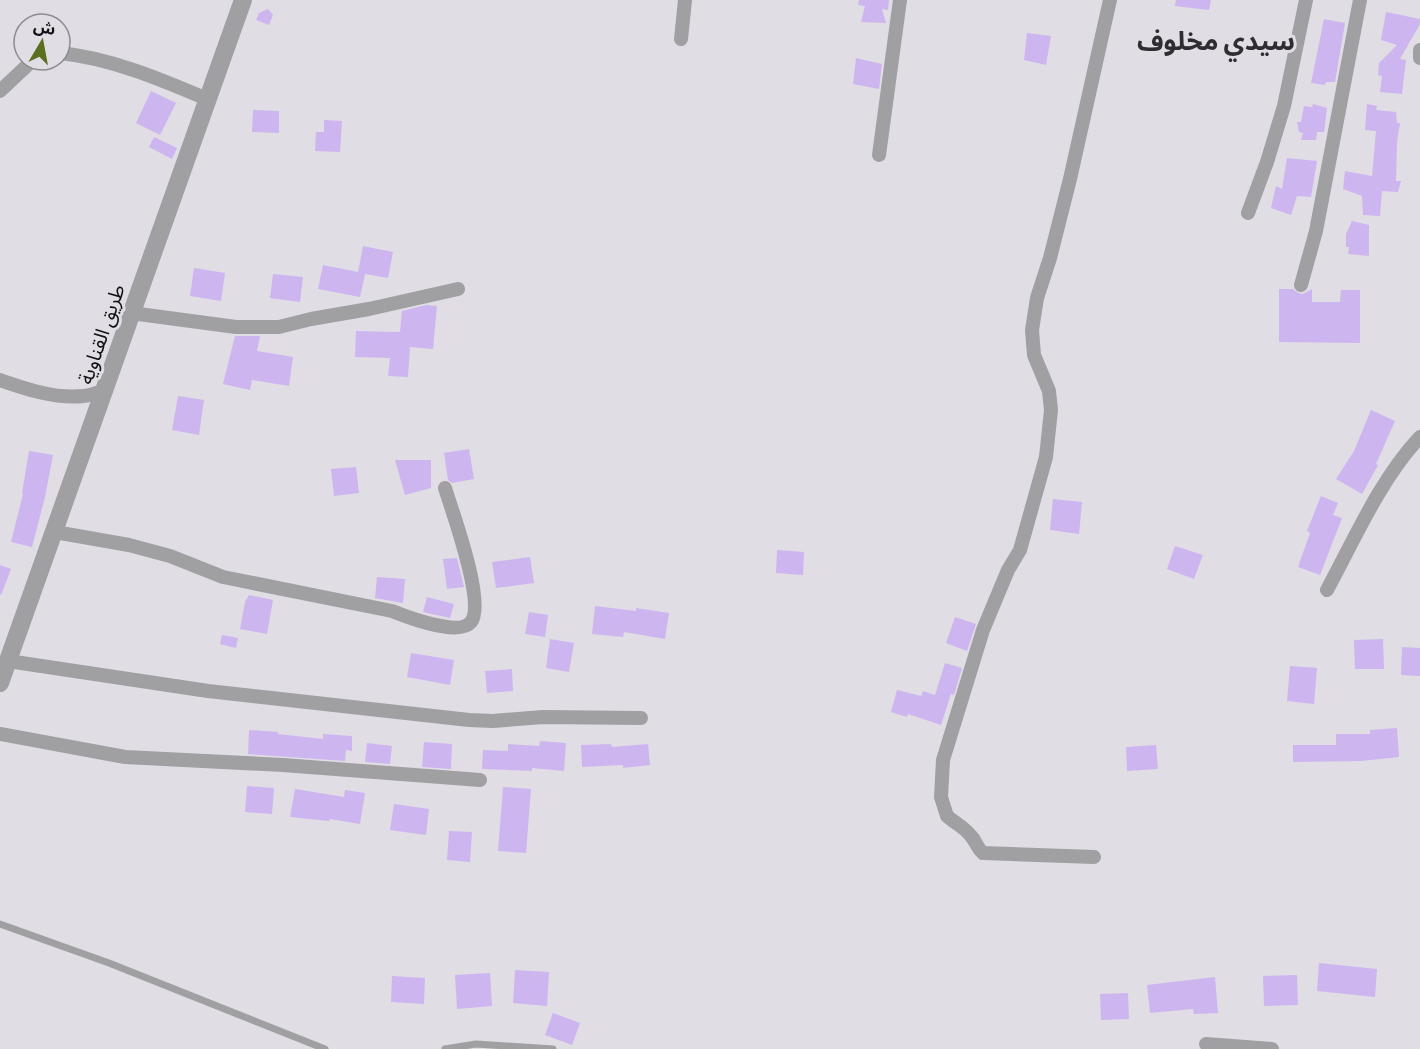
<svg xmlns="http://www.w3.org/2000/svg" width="1420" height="1049" font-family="Manrope,'Noto Sans Arabic',sans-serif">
	<rect width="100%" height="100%" fill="#e0dde5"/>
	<g fill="#cdb5f0">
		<path d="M859,0H889L888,10L882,9L886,23L861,22L865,6L858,5Z"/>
		<path d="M1176,0H1211L1209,10L1175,6Z"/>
		<path d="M268,9L273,15L269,25L256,20L259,13Z"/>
		<path d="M1386,12L1420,19V24L1400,59L1406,60L1402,94L1380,92L1382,76L1378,75L1379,63L1397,45L1381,40Z"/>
		<path d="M1324,19L1345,23L1335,82H1326L1325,85L1311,83Z"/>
		<path d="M1027,33L1051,36L1046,65L1024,60Z"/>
		<path d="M856,58L882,64L879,89L853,84Z"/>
		<path d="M151,91L176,103L160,135L136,123Z"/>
		<path d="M1313,104L1327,108L1324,132H1317L1316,140H1301L1303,133L1299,132L1297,122H1301L1304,106L1312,107Z"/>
		<path d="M1367,104L1377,106L1376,110L1396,112L1397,123H1400L1397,142L1396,181H1401L1398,192L1382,191L1380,216L1363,215L1362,196L1343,189L1345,171L1372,176L1376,131L1365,130Z"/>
		<path d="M253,110L279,111V133L252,132Z"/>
		<path d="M324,120L342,121L340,152L315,151L316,132H324Z"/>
		<path d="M154,137L177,148L172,159L149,147Z"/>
		<path d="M1287,158L1317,161L1311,197L1297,196L1291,215L1271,208L1276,186L1282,189Z"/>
		<path d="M1352,221L1369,225V256L1348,254L1349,247H1346V234Z"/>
		<path d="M363,246L393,252L388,278L365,274L360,297L318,289L323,265L358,272Z"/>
		<path d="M194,268L225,273L221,301L190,296Z"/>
		<path d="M273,274L303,277L300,302L270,298Z"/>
		<path d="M1279,289H1293L1298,293L1303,294L1312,289V302H1340L1341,290H1360V343L1279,342Z"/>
		<path d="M426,305L437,306L433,349L410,347L408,377L388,376L390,358L355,357L356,331L400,332L402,311Z"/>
		<path d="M235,336H260L257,351L293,357L289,386L252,380L250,390L223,384Z"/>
		<path d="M178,396L204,400L199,435L172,430Z"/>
		<path d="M1371,410L1395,421L1376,464L1378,465L1362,494L1336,479L1354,451Z"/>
		<path d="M469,449L474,479L452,483L448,480L444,453Z"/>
		<path d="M29,451L53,455L45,497L32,547L11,542L23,494L22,493Z"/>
		<path d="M395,460H431V488L405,495Z"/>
		<path d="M356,467L359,493L334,496L331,469Z"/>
		<path d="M1321,496L1338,503L1333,515L1342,518L1320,575L1298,567L1310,533L1307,531Z"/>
		<path d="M1053,499L1082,502L1079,534L1050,530Z"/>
		<path d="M1175,546L1203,555L1194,579L1167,569Z"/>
		<path d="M777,550L804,552L803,575L776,573Z"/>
		<path d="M530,557L534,583L496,588L492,562Z"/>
		<path d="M457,558L464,587L447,589L443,559Z"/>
		<path d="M0,565L11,569L1,595L0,594Z"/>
		<path d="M377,577L405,579L403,603L375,598Z"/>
		<path d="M249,595L273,600L267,634L240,629L245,602Z"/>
		<path d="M427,597L454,604L450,618L423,612Z"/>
		<path d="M595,606L636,611V608L669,613L665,639L624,632L623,637L592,634Z"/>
		<path d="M529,612L548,615L545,637L525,634Z"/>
		<path d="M955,617L976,624L967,651L946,643Z"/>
		<path d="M222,635L238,638L236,648L220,644Z"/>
		<path d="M550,639L574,643L569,672L546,668Z"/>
		<path d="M1383,639L1384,669H1355L1354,640Z"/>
		<path d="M1402,647L1420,648V676L1401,675Z"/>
		<path d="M411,653L454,660L450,685L407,677Z"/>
		<path d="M945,663L962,668L954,695L951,694L941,725L908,714L907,717L891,712L897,690L921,696L923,691L935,695Z"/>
		<path d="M1290,666L1317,668L1314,704L1287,701Z"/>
		<path d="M512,669L513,691L487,693L485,671Z"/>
		<path d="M1397,728L1399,757L1361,761L1293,762V745H1336V734H1370V730Z"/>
		<path d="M249,730L278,732V734L323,739V734L352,736V751L346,750L345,761L248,754Z"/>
		<path d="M540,741L566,743L564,771L532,768V771L482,769L483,750L508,751V744L539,746Z"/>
		<path d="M424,742L452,744L451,769L422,767Z"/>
		<path d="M367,743L392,746L390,764L365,762Z"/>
		<path d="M611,744L612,747L648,744L650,765L623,768V765L582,767L581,745Z"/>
		<path d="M1156,745L1158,769L1127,771L1126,747Z"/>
		<path d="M247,786L274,788L272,814L245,812Z"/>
		<path d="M503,787L531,789L526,853L498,851Z"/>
		<path d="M295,789L344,797L345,790L365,793L360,824L330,819L329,821L290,817Z"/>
		<path d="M394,804L429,809L426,835L390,830Z"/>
		<path d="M449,831L472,832L470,862L447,860Z"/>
		<path d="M1319,963L1377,969L1375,997L1317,991Z"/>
		<path d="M515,970L549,972L547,1006L513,1003Z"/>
		<path d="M490,973L492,1006L457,1009L455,975Z"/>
		<path d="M1297,975L1298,1005L1264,1006L1263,976Z"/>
		<path d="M392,976L425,978L424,1004L391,1002Z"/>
		<path d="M1215,977L1218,1013L1194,1014L1193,1009L1150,1013L1147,985Z"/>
		<path d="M1128,993L1129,1019L1101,1020L1100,994Z"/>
		<path d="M553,1013L580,1023L572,1045L545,1035Z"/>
	</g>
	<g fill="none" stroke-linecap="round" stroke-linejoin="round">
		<g stroke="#a09fa2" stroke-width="7">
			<path d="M0,924L109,963L325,1049"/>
			<path d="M445,1049L476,1044L553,1049"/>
		</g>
		<g stroke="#a09fa2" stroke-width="14">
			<path d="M681,39L685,0"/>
			<path d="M1420,50V58"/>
			<path d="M60,53C110,58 160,79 207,99"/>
			<path d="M0,91L33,60"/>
			<path d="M879,155L900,0"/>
			<path d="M1248,213L1267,162L1284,106L1306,0"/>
			<path d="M1301,285L1316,231L1360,0"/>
			<path d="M131,313L236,327H279L311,319L369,309L458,289"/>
			<path d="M0,380C26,389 55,399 83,396C90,396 98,392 106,390"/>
			<path d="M55,532L129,545L170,556L223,577L392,611C407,617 459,637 471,622C486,603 452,511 445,488"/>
			<path d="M1327,590C1354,540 1381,478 1420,437"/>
			<path d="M8,661L208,691L469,720L493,721L543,717L641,718"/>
			<path d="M0,734L125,757L283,765L480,780"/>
			<path d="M1094,857L983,853C977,848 976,841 971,836C964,827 955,823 947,816L941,797L943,760L983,630L1008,570L1020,550L1046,457L1051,410L1049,391L1034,355L1032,330L1037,298L1050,258L1070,179L1110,0"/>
			<path d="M1206,1044L1272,1049"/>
		</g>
		<path stroke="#a09fa2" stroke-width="18" d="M0,683L243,0"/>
	</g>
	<g text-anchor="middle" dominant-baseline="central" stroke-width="6" stroke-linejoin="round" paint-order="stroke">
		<g font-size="20" fill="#111013" stroke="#e0dde5">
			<text transform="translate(101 334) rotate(-71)">طريق القناوية</text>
		</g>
		<g font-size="26" font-weight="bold" fill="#2f2c32" stroke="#e0dde5">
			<text x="1216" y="40">سيدي مخلوف</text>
		</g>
	</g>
	<g transform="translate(42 42) rotate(10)"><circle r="28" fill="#e0dde5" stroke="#8d8b91" stroke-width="1.5"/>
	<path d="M0-4.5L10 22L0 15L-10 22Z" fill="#5b6f1e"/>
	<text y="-9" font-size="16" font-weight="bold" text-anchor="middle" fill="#111013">ش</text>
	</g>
</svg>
